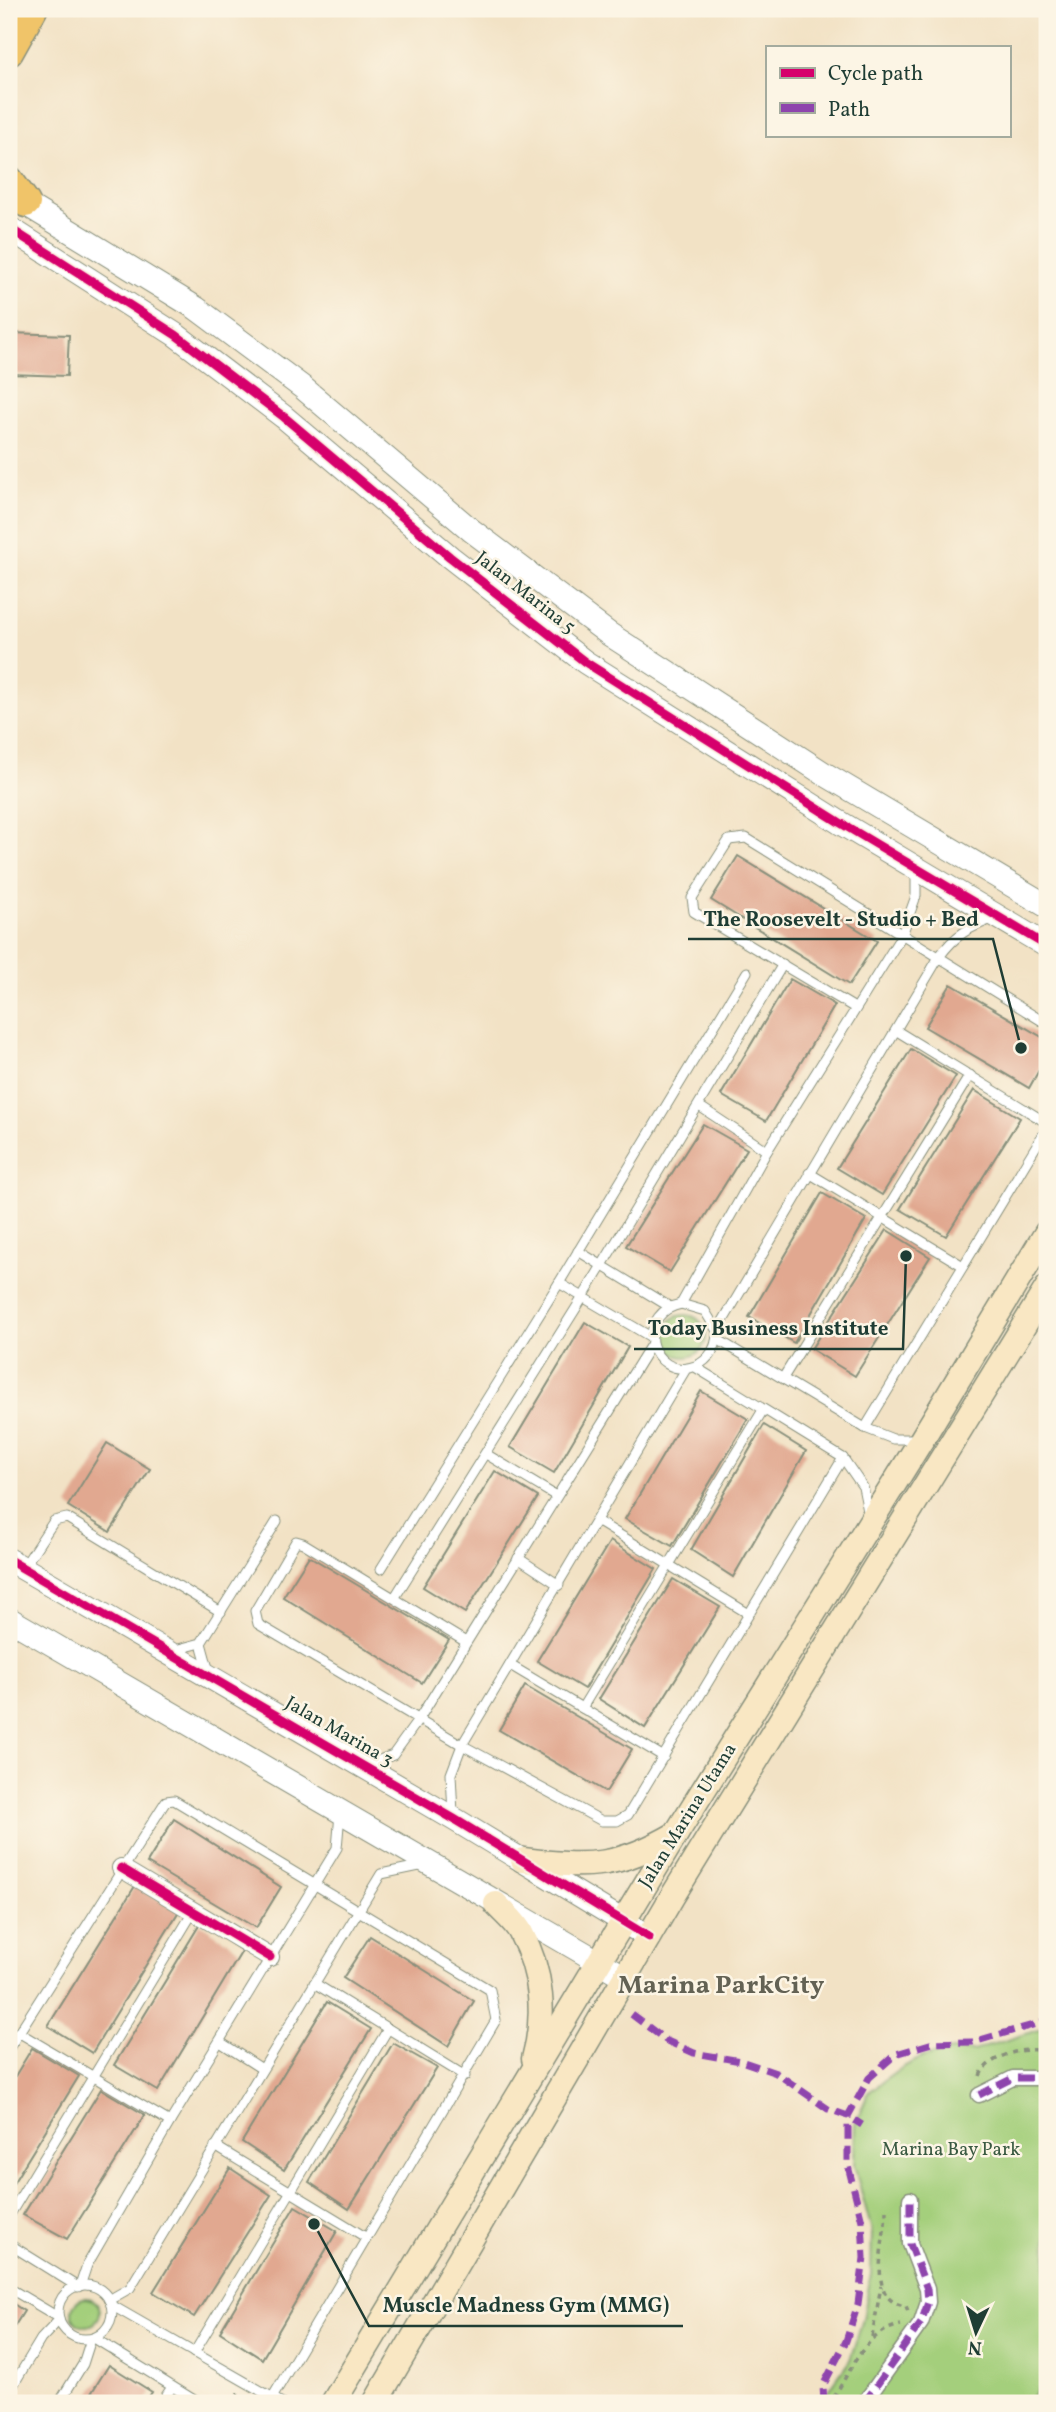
<svg xmlns="http://www.w3.org/2000/svg" width="1056" height="2412" font-family="Vollkorn,serif">
	<rect width="100%" height="100%" fill="#fcf5e5"/>
	<filter id="ink" filterUnits="userSpaceOnUse"><feTurbulence type="fractalNoise" baseFrequency=".0143" numOctaves="2"/><feDisplacementMap in="SourceGraphic" scale="14" xChannelSelector="R" yChannelSelector="G"/><feConvolveMatrix kernelMatrix="1 2 1 2 8 2 1 2 1" color-interpolation-filters="sRGB"/></filter>
	<filter id="wash" filterUnits="userSpaceOnUse"><feTurbulence type="fractalNoise" baseFrequency=".00686" numOctaves="4" result="noise"/><feDisplacementMap in="SourceGraphic" scale="28" xChannelSelector="R" yChannelSelector="G"/><feGaussianBlur stdDeviation="1.57" result="paint"/><feColorMatrix in="noise" values="0 0 0 0 0 0 0 0 0 0 0 0 0 0 0 0 0 1.4 0 .05"/><feComposite in="paint" operator="in"/></filter>
	<g filter="url(#wash)">
		<rect width="100%" height="100%" fill="#f2e2c5"/>
		<g fill="#a4cf7b" stroke="#628658" stroke-width="2">
			<circle cx="685" cy="1336" r="21"/>
			<path d="M1047,2027V2378L1028,2403H820L850,2360L863,2319L871,2274L872,2231L854,2165L855,2124L869,2092L903,2067L923,2057L952,2050L974,2051Z"/>
			<circle cx="86" cy="2312" r="14"/>
		</g>
		<g id="blocks">
			<g fill="#e1a890">
				<path d="M9,333L69,335L67,376L9,374Z"/>
				<path d="M738,856L877,941L849,985L711,900Z"/>
				<path d="M790,979L835,1005L766,1121L721,1095Z"/>
				<path d="M951,984L1047,1040V1056L1029,1088L925,1027Z"/>
				<path d="M911,1049L956,1076L882,1195L837,1168Z"/>
				<path d="M974,1090L1020,1118L946,1236L900,1209Z"/>
				<path d="M703,1124L747,1149L670,1272L626,1246Z"/>
				<path d="M822,1193L866,1219L794,1343L749,1317Z"/>
				<path d="M887,1230L930,1257L855,1376L811,1349Z"/>
				<path d="M585,1322L628,1347L554,1473L510,1447Z"/>
				<path d="M701,1391L748,1419L672,1546L625,1519Z"/>
				<path d="M764,1425L806,1451L733,1577L691,1550Z"/>
				<path d="M107,1443L150,1469L110,1532L68,1506Z"/>
				<path d="M495,1471L538,1497L465,1613L423,1587Z"/>
				<path d="M610,1541L656,1569L584,1689L537,1661Z"/>
				<path d="M309,1556L449,1640L422,1683L283,1597Z"/>
				<path d="M673,1579L720,1607L645,1728L599,1699Z"/>
				<path d="M525,1686L632,1749L606,1792L499,1730Z"/>
				<path d="M174,1819L281,1887L256,1928L147,1863Z"/>
				<path d="M135,1886L179,1911L92,2053L48,2026Z"/>
				<path d="M200,1924L242,1951L158,2091L114,2065Z"/>
				<path d="M370,1936L474,2001L448,2046L343,1978Z"/>
				<path d="M327,2002L371,2029L284,2170L242,2142Z"/>
				<path d="M393,2043L437,2068L349,2209L309,2182Z"/>
				<path d="M32,2048L79,2076L9,2190V2086Z"/>
				<path d="M101,2089L145,2115L67,2239L23,2215Z"/>
				<path d="M230,2168L271,2195L194,2317L153,2292Z"/>
				<path d="M295,2206L337,2231L262,2359L220,2332Z"/>
				<path d="M9,2301L24,2311L9,2335Z"/>
				<path d="M109,2365L152,2392L145,2403H85Z"/>
			</g>
		</g>
	</g>
	<g filter="url(#ink)">
		<use href="#blocks" fill-opacity="0" stroke="#88907c" stroke-width="2"/>
		<g fill="none" stroke-linecap="round" stroke-linejoin="round">
			<g stroke="#88907c" stroke-width="11">
				<g id="service">
					<path d="M855,1008L694,912L692,898L729,840L746,838L1047,1024"/>
					<path d="M897,1031L1047,1123"/>
					<path d="M699,1106L767,1151"/>
					<path d="M809,1173L963,1266"/>
					<path d="M578,1251L670,1307"/>
					<path d="M559,1283L651,1337"/>
					<path d="M681,1304L767,1151L902,935L916,896V872"/>
					<path d="M717,1331L705,1311L681,1304C661,1308 650,1323 652,1343C664,1384 718,1372 717,1331L939,957C955,935 969,927 995,918"/>
					<path d="M717,1339L865,1428L893,1439H919"/>
					<path d="M695,1367L843,1458L863,1487L869,1516"/>
					<path d="M783,1378L970,1075"/>
					<path d="M865,1428L1047,1128"/>
					<path d="M486,1454L556,1496"/>
					<path d="M597,1521L749,1614"/>
					<path d="M518,1558L559,1585"/>
					<path d="M23,1568L54,1521L67,1518L221,1612"/>
					<path d="M381,1569L559,1283L747,972"/>
					<path d="M395,1597L583,1297L783,964"/>
					<path d="M466,1642L303,1543L296,1541L255,1611L258,1624L462,1745L602,1821H617L628,1815L843,1458"/>
					<path d="M201,1643L209,1672"/>
					<path d="M171,1651L201,1643L277,1521"/>
					<path d="M510,1665L664,1757"/>
					<path d="M582,1708L763,1410"/>
					<path d="M369,1764L393,1755L419,1719L652,1343"/>
					<path d="M453,1814L451,1774L462,1745L686,1369"/>
					<path d="M314,1983L465,2076"/>
					<path d="M18,2032L170,2122"/>
					<path d="M220,2042L262,2069"/>
					<path d="M9,2048L166,1801L174,1800L490,1990L496,2020L272,2398"/>
					<path d="M215,2146L367,2238"/>
					<path d="M9,2216L193,1912"/>
					<path d="M9,2244L78,2287"/>
					<circle cx="85" cy="2312" r="27"/>
					<path d="M80,2286L87,2265L170,2122L337,1848L340,1814"/>
					<path d="M9,2288L58,2317"/>
					<path d="M109,2300L130,2288L381,1874L424,1865"/>
					<path d="M111,2305L282,2403"/>
					<path d="M94,2338L199,2403"/>
					<path d="M194,2353L388,2029"/>
					<path d="M9,2392L41,2339L59,2320"/>
					<path d="M59,2403L83,2364L91,2339"/>
					<path d="M161,2403L172,2387"/>
				</g>
			</g>
			<g stroke="#88907c" stroke-width="17">
				<g id="pedestrian">
					<path d="M979,2095L1013,2078H1047"/>
					<path d="M864,2403L921,2323L928,2302L927,2289L910,2244V2199"/>
				</g>
			</g>
			<g stroke="#88907c" stroke-width="20">
				<path id="minor" d="M121,1868L270,1957"/>
			</g>
			<g stroke="#88907c" stroke-width="25">
				<g id="tertiary">
					<path d="M11,195L196,308L302,387L471,530L609,634L823,773L1047,906"/>
					<path d="M9,228L176,335L284,417L450,557L585,662L839,822L1047,946"/>
					<path d="M9,1560L454,1819L649,1937"/>
					<path d="M9,1619L625,1977"/>
				</g>
			</g>
			<g stroke="#88907c" stroke-width="27">
				<g id="secondary">
					<path d="M523,1860C588,1868 618,1868 676,1834"/>
					<path d="M496,1904C504,1913 516,1922 521,1933C542,1972 546,2016 534,2059"/>
					<path d="M333,2403L676,1834L922,1439L1047,1232"/>
					<path d="M375,2403L672,1897L1047,1288"/>
				</g>
			</g>
			<g stroke="#88907c" stroke-width="31">
				<g id="primary">
					<path d="M9,52L33,9"/>
					<path d="M9,180L26,203"/>
				</g>
			</g>
			<g stroke="#88907c" stroke-width="3.5" stroke-dasharray="5 5" stroke-linecap="butt">
				<path d="M9,139H12"/>
				<path d="M980,2076C988,2055 1027,2046 1047,2051"/>
				<path d="M886,2210C886,2239 864,2301 906,2306L908,2311"/>
				<path d="M872,2337L881,2286"/>
				<path d="M834,2397C852,2368 865,2332 901,2325"/>
				<path d="M232,2403L238,2393"/>
			</g>
			<use href="#service" stroke="#fff" stroke-width="9"/>
			<use href="#pedestrian" stroke="#fff" stroke-width="14"/>
			<use href="#minor" stroke="#fff" stroke-width="18"/>
			<use href="#tertiary" stroke="#fff" stroke-width="23"/>
			<use href="#secondary" stroke="#f9e7c3" stroke-width="24"/>
			<use href="#primary" stroke="#f0c469" stroke-width="28"/>
			<g stroke="#8e44ad" stroke-width="7" stroke-dasharray="14 7" stroke-linecap="butt">
				<path d="M631,2014L667,2041L694,2053L741,2061L776,2073L828,2109L848,2116L862,2125"/>
				<path d="M979,2095L1013,2078H1047"/>
				<path d="M824,2403L823,2386L846,2341L858,2304L864,2258L862,2221L848,2166V2116L869,2078L896,2054L933,2043L973,2042L1047,2021"/>
				<path d="M864,2403L921,2323L928,2302L927,2289L910,2244V2199"/>
			</g>
			<g stroke="#fcf5e5" stroke-width="13">
				<g id="cycleway">
					<path d="M9,228L176,335L284,417L450,557L585,662L839,822L1047,946"/>
					<path d="M9,1560L454,1819L649,1937"/>
					<path d="M121,1868L270,1957"/>
				</g>
			</g>
			<use href="#cycleway" stroke="#d6006c" stroke-width="9"/>
		</g>
	</g>
	<g text-anchor="middle" dominant-baseline="central" stroke-width="5" stroke-linejoin="round" paint-order="stroke">
		<g font-size="19" fill="#1f3d34" stroke="#fcf5e5">
			<text transform="translate(525 593) rotate(38)">Jalan Marina 5</text>
			<text transform="translate(339 1732) rotate(30)">Jalan Marina 3</text>
			<text transform="translate(688 1816) rotate(-58)">Jalan Marina Utama</text>
		</g>
		<g font-size="19" fill="#3a5a42" stroke="#fcf5e5">
			<text x="951" y="2150">Marina Bay Park</text>
		</g>
		<g font-size="26" font-weight="bold" fill="#636254" stroke="#fcf5e5">
			<text x="721" y="1986">Marina ParkCity</text>
		</g>
	</g>
	<path fill="none" stroke="#1f3d34" stroke-width="2.5" d="M1021 1048L993 939H688M906 1256L903 1349H634M314 2224L369 2326H683"/>
	<g fill="#1f3d34" stroke="#fcf5e5" stroke-width="2.5">
		<circle cx="1021" cy="1048" r="7"/>
		<circle cx="906" cy="1256" r="7"/>
		<circle cx="314" cy="2224" r="7"/>
	</g>
	<g font-size="21" text-anchor="middle" font-weight="bold" fill="#1f3d34" stroke="#fcf5e5" stroke-width="5" stroke-linejoin="round" paint-order="stroke">
		<text x="841" y="926">The Roosevelt - Studio + Bed</text>
		<text x="768" y="1335">Today Business Institute</text>
		<text x="526" y="2312">Muscle Madness Gym (MMG)</text>
	</g>
	<rect width="1056" height="2412" fill="none" stroke="#fcf5e5" stroke-width="35"/>
	<rect x="766" y="46" width="245" height="91" fill="#fcf5e5" stroke="#a4ab9e" stroke-width="2"/>
	<rect x="780" y="68" width="35" height="10" fill="#d6006c" stroke="#a4ab9e" stroke-width="2"/>
	<text x="828" y="80" font-size="21" fill="#1f3d34">Cycle path</text>
	<rect x="780" y="103" width="35" height="10" fill="#8e44ad" stroke="#a4ab9e" stroke-width="2"/>
	<text x="828" y="116" font-size="21" fill="#1f3d34">Path</text>
	<g transform="translate(976 2332) rotate(184)" stroke="#fcf5e5" stroke-width="5" paint-order="stroke">
	<path d="M0-5L12 26L0 18L-12 26Z" fill="#1f3d34"/>
	<text y="-10" font-size="19" font-weight="bold" text-anchor="middle" fill="#1f3d34">N</text>
	</g>
</svg>
